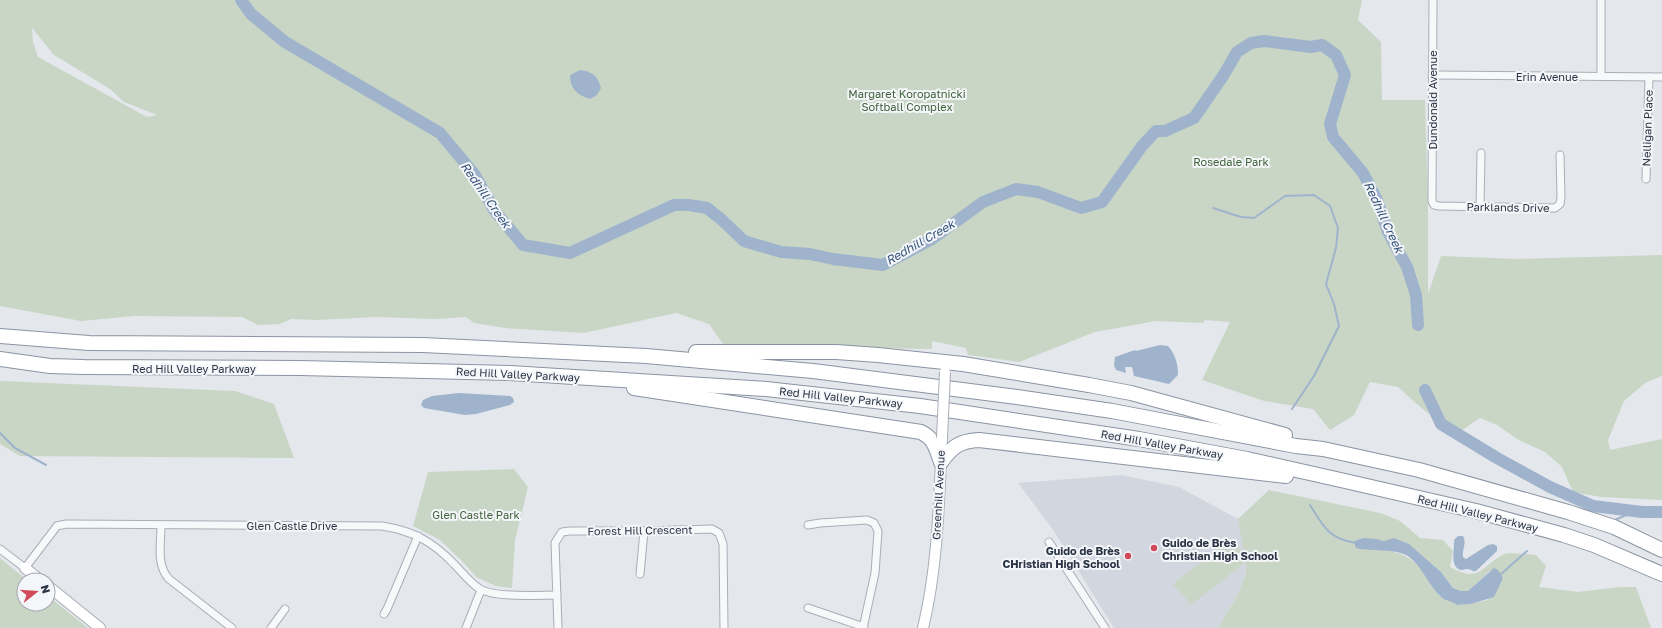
<svg xmlns="http://www.w3.org/2000/svg" width="1662" height="628" font-family="'Golos Text',sans-serif">
	<rect width="100%" height="100%" fill="#e4e7ec"/>
	<path fill="#d2d6de" d="M1121,475L1179,487L1238,519L1247,567L1241,588L1221,623L1220,628H1114L1052,528L1018,483Z"/>
	<g fill="#c9d6c5" fill-rule="evenodd">
		<path d="M0,0H1362L1358,20L1381,42L1382,100H1425L1428,205V294L1441,256L1518,259L1662,255V376L1645,383L1624,401L1608,440L1610,450L1662,439V500L1601,497L1573,492L1562,467L1545,452L1517,439L1497,425L1480,418L1455,435L1418,405L1398,387L1370,382L1354,415L1330,430L1313,409L1264,401L1202,380L1230,322L1205,320L1203,323L1156,321L1095,332L1019,362L968,355L966,348L932,341V349L752,346L723,344L709,324L676,313L584,333L505,328L474,323L466,317L436,319L375,317L316,320L291,319L280,324L258,325L242,317L134,316L81,321L0,306ZM32,28L54,55L110,89L124,102L157,115L147,117L38,57L33,42Z"/>
		<path d="M0,381L235,391L274,404L294,458L20,456L0,444Z"/>
		<path d="M514,469L528,487L515,540L512,588L496,586L476,577L463,562L440,540L413,526L428,472Z"/>
		<path d="M1269,490L1380,513L1400,521L1420,538L1443,540L1453,551L1450,567C1481,584 1481,565 1505,554C1511,552 1529,555 1536,555L1546,566L1539,587L1578,592L1620,587H1636L1651,628H1220L1221,623C1230,607 1249,580 1246,562L1191,605L1173,584L1231,538L1244,554L1238,519ZM1377,539L1384,541L1409,544L1441,572L1453,588L1461,591H1468L1490,571L1503,578L1488,600L1471,604L1457,605C1452,601 1445,601 1441,597C1434,591 1429,582 1425,574C1411,553 1388,548 1365,550Z"/>
		<path d="M0,558L27,580H24V604H48V596L88,628H0Z"/>
	</g>
	<g fill="#9fb4cc">
		<path d="M580,70C593,72 597,75 601,88L597,95L590,99C577,95 570,89 570,75Z"/>
		<path d="M1160,345L1168,346C1175,354 1178,363 1178,375L1169,384L1134,376L1132,367H1125L1126,373L1116,370L1114,365L1115,357L1135,350L1136,351Z"/>
		<path d="M459,393L510,396L513,398L514,402L510,405L476,414L465,415L424,408L421,405L423,400L432,396Z"/>
		<path d="M1458,536H1463C1467,543 1462,549 1463,557L1466,559L1488,545L1493,544L1497,546V551L1476,571C1472,572 1471,569 1467,569C1464,569 1465,570 1461,570C1449,567 1455,548 1454,540Z"/>
		<path d="M1364,538L1377,539L1384,541L1394,538L1409,544L1441,572L1453,588L1461,591H1468L1494,568L1498,570L1503,578L1494,597L1471,604L1457,605C1452,601 1445,601 1441,597C1428,585 1423,567 1408,556C1395,548 1371,552 1356,548L1354,542L1357,540Z"/>
	</g>
	<g fill="none" stroke-linecap="round" stroke-linejoin="round">
		<g stroke="#9fb4cc" stroke-width="2">
			<path d="M1213,208L1241,217L1254,218L1285,196L1314,195L1330,206L1338,228L1336,248L1326,284L1334,304L1339,326L1314,376L1292,409"/>
			<path d="M0,433L15,448L46,465"/>
			<path d="M1310,505C1324,527 1328,538 1356,543"/>
			<path d="M1615,520L1635,511"/>
			<path d="M1500,575L1527,551"/>
		</g>
		<g stroke="#9fb4cc" stroke-width="12">
			<path d="M241,0L251,14L285,42L440,133L475,175L494,210L523,245L570,253L674,205H689L707,208L722,220L744,241L781,252L810,254L833,259L883,265L932,239L983,202L1016,189L1038,192L1081,208L1102,202L1142,146L1156,131H1165L1194,118L1223,76L1237,52L1251,43L1264,41L1311,47L1322,45L1336,55L1345,75L1330,124L1333,137L1363,173L1377,200L1388,232L1407,267L1416,295L1418,325"/>
			<path d="M1425,390L1441,424L1497,458L1550,487L1593,506L1642,512H1662"/>
		</g>
		<g stroke="#a9aeb7" stroke-width="9">
			<g id="street">
				<path d="M1433,0L1432,201L1434,205L1439,206L1555,208L1560,204L1561,197L1560,155"/>
				<path d="M1432,75L1662,77"/>
				<path d="M1601,76V0"/>
				<path d="M1646,179L1649,77"/>
				<path d="M1480,207L1481,153"/>
				<path d="M808,525L820,523L867,520L874,523L878,531L875,573L863,628"/>
				<path d="M161,526C161,544 156,565 169,579L232,628"/>
				<path d="M1049,542L1105,628"/>
				<path d="M0,549L25,568L57,526L66,524L382,526C413,531 432,541 454,564C462,572 470,583 480,589C495,598 539,595 557,595"/>
				<path d="M640,574L644,531"/>
				<path d="M808,608L864,627"/>
				<path d="M384,614L387,609L418,536"/>
				<path d="M271,628L285,609"/>
				<path d="M466,628L481,590"/>
				<path d="M558,628L555,543L562,532L570,531H644L712,529L719,533L723,544L724,628"/>
			</g>
		</g>
		<g stroke="#a9aeb7" stroke-width="12">
			<g id="secondary">
				<path d="M25,568L40,580"/>
				<path d="M48,586L100,628"/>
				<path d="M923,628C938,566 939,501 942,438"/>
			</g>
		</g>
		<g stroke="#8b94a3" stroke-width="16">
			<g id="highway">
				<path d="M0,336L89,343L423,345L646,356L813,371L1017,397L1112,411L1296,446L1323,449L1419,470L1568,512L1614,527L1662,550"/>
				<path d="M696,352H836L878,355L963,364L1089,385L1131,393L1285,435"/>
				<path d="M0,359L50,366L84,367L300,368L510,373L766,389L920,406L1139,439L1247,459L1345,481L1476,511L1564,535L1594,545L1662,574"/>
				<path d="M634,388L921,432C935,439 936,449 941,462"/>
				<path d="M941,462C952,447 959,441 979,440L1286,476"/>
			</g>
		</g>
		<use href="#street" stroke="#f7f8fa" stroke-width="7"/>
		<use href="#secondary" stroke="#fff" stroke-width="10"/>
		<use href="#highway" stroke="#fff" stroke-width="14"/>
		<g stroke="#a9aeb7" stroke-width="12" stroke-linecap="butt">
			<path id="secondary-bridge" d="M942,438L945,372"/>
		</g>
		<use href="#secondary-bridge" stroke="#fff" stroke-width="10"/>
	</g>
	<g fill="#d1495b" stroke="#f4f6f9" stroke-width="1.5">
		<circle cx="1154" cy="548" r="4"/>
		<circle cx="1128" cy="556" r="4"/>
	</g>
	<g text-anchor="middle" dominant-baseline="central" stroke-width="4" stroke-linejoin="round" paint-order="stroke">
		<g font-size="11" fill="#2b3445" stroke="#f4f6f9">
			<text x="1547" y="76">Erin Avenue</text>
			<text transform="translate(1432 100) rotate(-90)">Dundonald Avenue</text>
			<text transform="translate(1647 128) rotate(-88)">Nelligan Place</text>
			<text transform="translate(1508 207) rotate(1)">Parklands Drive</text>
			<text x="194" y="368">Red Hill Valley Parkway</text>
			<text transform="translate(518 374) rotate(3)">Red Hill Valley Parkway</text>
			<text transform="translate(841 397) rotate(6)">Red Hill Valley Parkway</text>
			<text transform="translate(1162 444) rotate(10)">Red Hill Valley Parkway</text>
			<text transform="translate(938 495) rotate(-87)">Greenhill Avenue</text>
			<text transform="translate(1478 513) rotate(14)">Red Hill Valley Parkway</text>
			<text x="292" y="525">Glen Castle Drive</text>
			<text transform="translate(640 530) rotate(-1)">Forest Hill Crescent</text>
		</g>
		<g font-size="11" fill="#3f6138" stroke="#f4f6f9">
			<text x="907" y="93">Margaret Koropatnicki<tspan x="907" dy="13">Softball Complex</tspan></text>
			<text x="1231" y="161">Rosedale Park</text>
			<text x="476" y="514">Glen Castle Park</text>
		</g>
		<g font-size="11" font-weight="bold" fill="#2b3445" stroke="#f4f6f9" text-anchor="start">
			<text x="1162" y="542">Guido de Brès<tspan x="1162" dy="13">Christian High School</tspan></text>
			<text x="1120" y="550" text-anchor="end">Guido de Brès<tspan x="1120" dy="13">CHristian High School</tspan></text>
		</g>
		<g font-size="12" font-style="italic" fill="#34527a" stroke="#f4f6f9">
			<text transform="translate(486 195) rotate(55)">Redhill Creek</text>
			<text transform="translate(1384 217) rotate(65)">Redhill Creek</text>
			<text transform="translate(920 242) rotate(-30)">Redhill Creek</text>
		</g>
	</g>
	<g transform="translate(36 592) rotate(73)"><circle r="19" fill="#f4f6f9" stroke="#a4a8b1"/>
	<path d="M0-3L7 15L0 10L-7 15Z" fill="#d1495b"/>
	<text y="-6" font-size="11" font-weight="bold" text-anchor="middle" fill="#2b3445">N</text>
	</g>
</svg>
